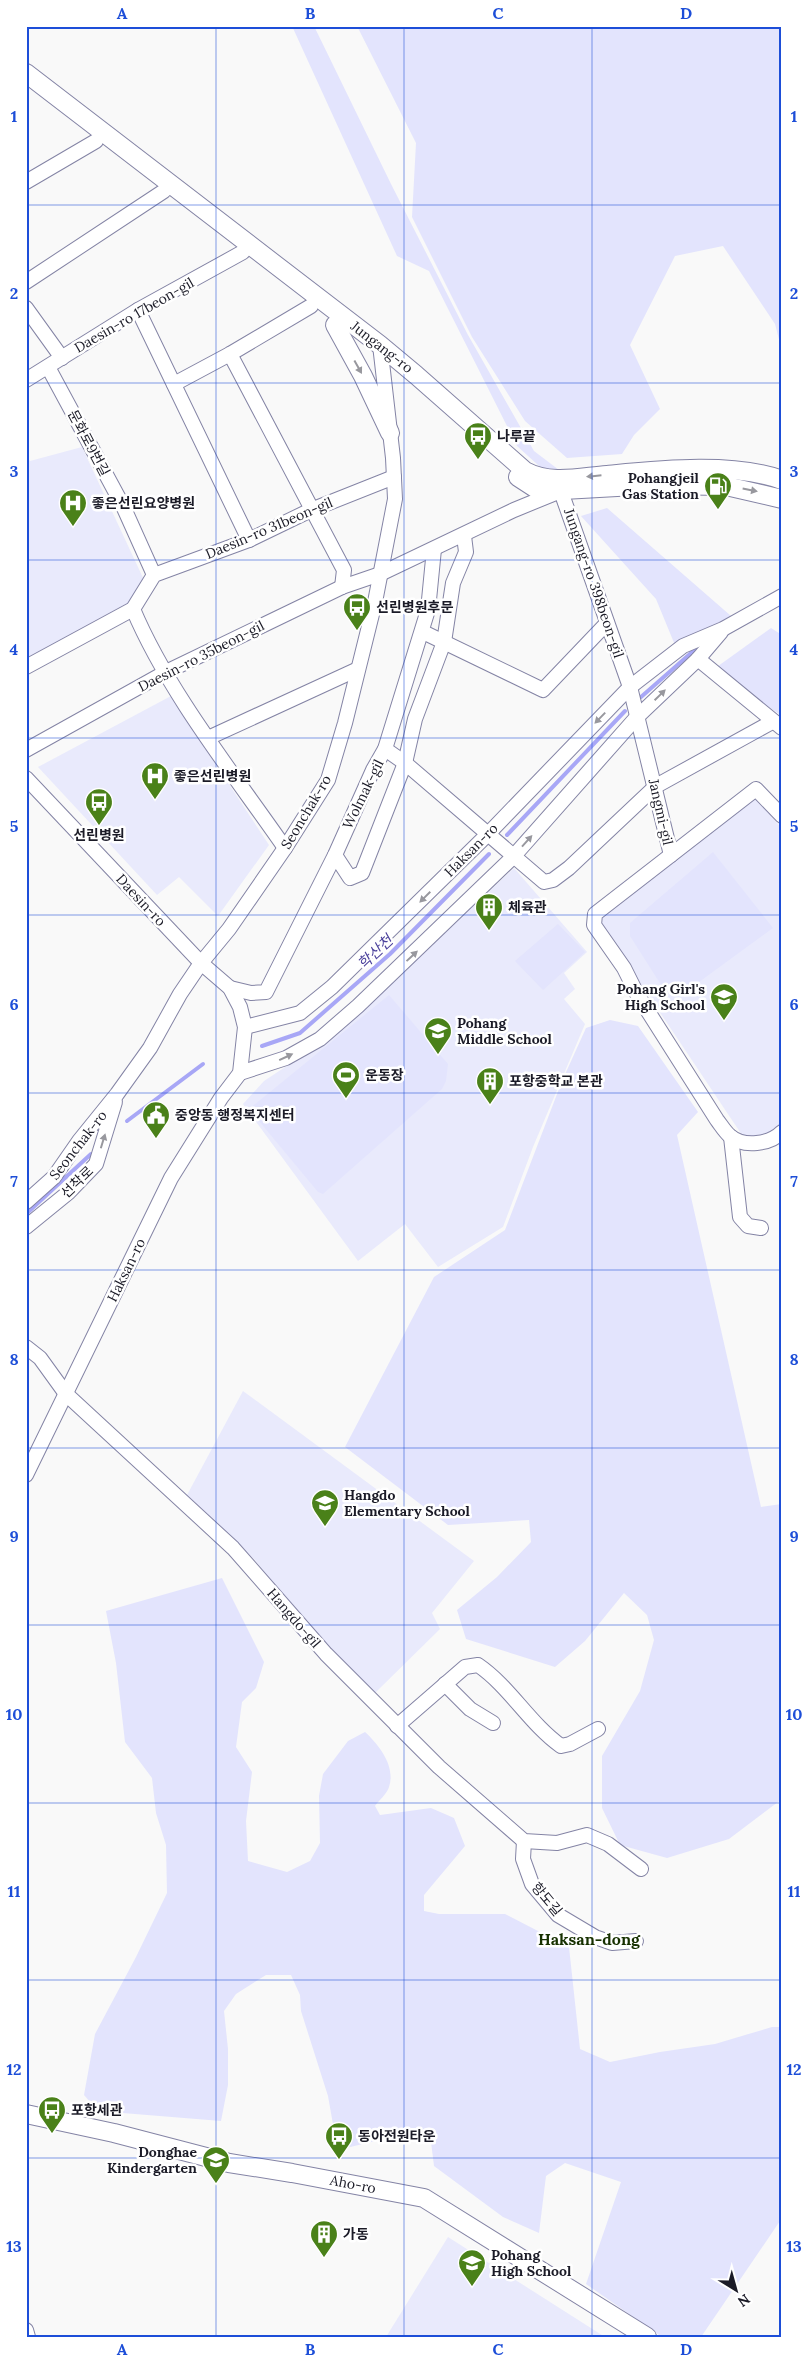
<svg xmlns="http://www.w3.org/2000/svg" width="808" height="2363" font-family="Lora,'Noto Sans KR',serif">
	<rect width="100%" height="100%" fill="#f9f9f9"/>
	<g fill="#e9eafc">
		<path d="M82,447L144,580L138,597L119,613L26,660V456L30,461Z"/>
		<path d="M171,696L269,845L218,916L179,877L157,895L38,767Z"/>
		<path d="M755,796L782,829V1122L759,1143L742,1135L598,920Z"/>
		<path d="M514,868L587,952L564,973L575,989L564,999L585,1024L533,1147L503,1227L438,1267L405,1224L358,1261L243,1104L264,1081L343,1029Z"/>
		<path d="M243,1391L474,1561L432,1613L440,1629L375,1693L293,1610L255,1560L187,1495Z"/>
		<path d="M448,2237L605,2337H386Z"/>
	</g>
	<g fill="#e3e4fd">
		<path d="M292,26H314L391,184L468,335L534,451L563,473L549,475L517,446L429,271L397,256Z"/>
		<path d="M357,26H782V351L775,324L723,246L675,256L630,345L660,409L634,435L622,454L567,458L525,421L472,337L412,217L416,143Z"/>
		<path d="M607,508L731,616L723,629L677,650L656,599L581,516Z"/>
		<path d="M771,628L782,635V716L714,669Z"/>
		<path d="M713,852L773,928L684,993L663,988L630,936V923Z"/>
		<path d="M558,924L585,952L543,990L515,961Z"/>
		<path d="M389,995L448,1064L446,1081L442,1089L323,1194L318,1192L249,1109Z"/>
		<path d="M610,1020L638,1026L698,1112L677,1135L761,1507L782,1504V1799L729,1839L667,1858L620,1845L602,1808V1756L640,1691L654,1640L647,1615L624,1593L585,1641L555,1667L466,1639L457,1610L497,1577L531,1542L529,1520L448,1525L345,1447L434,1277L505,1230L562,1081L586,1028Z"/>
		<path d="M222,1578L264,1662L256,1688L242,1702L236,1747L252,1772L246,1821L248,1861L287,1872L310,1861L320,1843L319,1796L323,1774L348,1741L365,1732C379,1745 396,1766 389,1787C387,1794 379,1800 375,1806L380,1815L431,1808L454,1818L465,1846L424,1895V1911L439,1914H505L569,1947L580,2049L610,2062L660,2052L715,2044L772,2027H782V2218L701,2337H662L586,2284L621,2182L565,2163L546,2176L539,2233L503,2217L434,2166L430,2134L375,2141L342,2149L334,2130L328,2096L301,2011L300,1995L291,1975H266L236,1994L224,2011L228,2049V2085L221,2121L98,2111L84,2095L95,2034L136,1957L167,1893L166,1845L156,1813L152,1778L125,1742L116,1663L106,1611Z"/>
	</g>
	<g fill="none" stroke-linecap="round" stroke-linejoin="round">
		<g stroke="#a8a7f6" stroke-width="4">
			<path d="M641,697L699,646"/>
			<path d="M507,835L625,711"/>
			<path d="M262,1046L300,1033L390,954L489,854"/>
			<path d="M127,1121L203,1064"/>
			<path d="M26,1214L91,1154"/>
		</g>
		<g stroke="#8484a5" stroke-width="16">
			<g id="minor">
				<path d="M26,182L96,141"/>
				<path d="M26,282L164,191"/>
				<path d="M26,308L62,358"/>
				<path d="M138,310L249,540"/>
				<path d="M230,354L344,570L342,587"/>
				<path d="M48,367L123,506L154,575"/>
				<path d="M26,380L138,310L243,252"/>
				<path d="M174,384L230,354L311,306"/>
				<path d="M558,483L630,687L671,855L756,789L782,816"/>
				<path d="M133,609C168,692 233,773 285,848"/>
				<path d="M423,632L543,690L607,623"/>
				<path d="M698,659L782,728"/>
				<path d="M26,667L133,609L154,575L249,540L311,510L394,477"/>
				<path d="M208,738L358,669"/>
				<path d="M385,749L405,763L544,882L553,880L569,868L656,786L772,722"/>
				<path d="M26,750L166,672L342,587L380,574L514,510L558,492"/>
				<path d="M26,778L201,963L230,988L240,1007L245,1027L240,1073L221,1098L171,1178L26,1475"/>
				<path d="M335,855L350,878L362,873L405,763L415,719L444,642L453,583L466,552L464,536"/>
				<path d="M671,855L595,914L594,925L624,968L637,994L717,1120C721,1125 725,1132 730,1136C744,1148 770,1144 782,1132"/>
				<path d="M230,988L251,993L266,992L335,855L373,770L385,749L428,610L434,549"/>
				<path d="M245,1027L300,1013L332,987L487,835L630,687L683,646L723,629L782,596"/>
				<path d="M240,1073L286,1058L320,1039L358,1006L513,857L636,718L698,659L721,632"/>
				<path d="M731,1137L740,1217L748,1226L761,1228"/>
				<path d="M26,1202L54,1177L79,1141L117,1094L150,1048L180,994L201,963L229,929L285,848L328,780L345,723L375,602L395,499L393,458L380,345"/>
				<path d="M26,1227L69,1192L96,1164L115,1102"/>
				<path d="M26,1347L40,1358L66,1394L233,1548L326,1654L439,1767L524,1841L557,1843L587,1835L608,1844L641,1869"/>
				<path d="M445,1684L470,1709L493,1723"/>
				<path d="M397,1726L465,1667L478,1665C510,1687 529,1723 561,1746L570,1744L598,1729"/>
				<path d="M524,1841L523,1859L532,1884L558,1915L595,1937L612,1943L636,1941"/>
				<path d="M26,2330L28,2337"/>
			</g>
		</g>
		<g stroke="#8484a5" stroke-width="20">
			<g id="major">
				<path d="M26,73L380,345L416,375L525,471C551,485 580,477 607,475C659,470 733,462 782,480"/>
				<path d="M335,325L363,376L390,433"/>
				<path d="M518,477L538,490L545,491L653,485L726,486L782,499"/>
				<path d="M26,2114L114,2133L229,2163L292,2173L424,2198L647,2337"/>
			</g>
		</g>
		<use href="#minor" stroke="#fff" stroke-width="14"/>
		<use href="#major" stroke="#fff" stroke-width="18"/>
	</g>
	<defs><path id="oneway-solid" d="M-6-.8H1V-3.2L6.5 0L1 3.2V.8H-6Z" transform="scale(1.25)"/></defs>
	<g fill="#98989e">
		<use href="#oneway-solid" transform="translate(358 367) rotate(61)"/>
		<use href="#oneway-solid" transform="translate(594 476) rotate(174)"/>
		<use href="#oneway-solid" transform="translate(750 490) rotate(11)"/>
		<use href="#oneway-solid" transform="translate(660 695) rotate(-44)"/>
		<use href="#oneway-solid" transform="translate(600 718) rotate(134)"/>
		<use href="#oneway-solid" transform="translate(527 841) rotate(-48)"/>
		<use href="#oneway-solid" transform="translate(425 897) rotate(135)"/>
		<use href="#oneway-solid" transform="translate(412 956) rotate(-43)"/>
		<use href="#oneway-solid" transform="translate(286 1057) rotate(-25)"/>
		<use href="#oneway-solid" transform="translate(103 1141) rotate(-73)"/>
	</g>
	<path fill="none" stroke="#1d4ed8" stroke-width="1" stroke-opacity="0.55" d="M216,26V2337M404,26V2337M592,26V2337M26,205H782M26,383H782M26,560H782M26,738H782M26,915H782M26,1093H782M26,1270H782M26,1448H782M26,1625H782M26,1803H782M26,1980H782M26,2158H782"/>
	<defs>
		<g id="bus-pin" transform="scale(1.4375)"><path d="M0 17L-7.5 6A9.5 9.5 0 1 1 7.5 6Z" fill="#4a8119" stroke="#fff"/><path d="M-5-6H5V4H4V6H2V4H-2V6H-4V4H-5ZM-3.5-4V0h7V-4ZM-3.5 1.2v1.5H-2V1.2ZM2 1.2v1.5H3.5V1.2Z" fill="#fff"/></g>
		<g id="fuel-pin" transform="scale(1.4375)"><path d="M0 17L-7.5 6A9.5 9.5 0 1 1 7.5 6Z" fill="#4a8119" stroke="#fff"/><path d="M-5.5-6h7V0h2V4h1.3V-2.5L3-4.5l.8-.8L6-3V5H2.5V1h-1V6h-7ZM-4.2-4.7v3.2H.2V-4.7Z" fill="#fff"/></g>
		<g id="hospital-pin" transform="scale(1.4375)"><path d="M0 17L-7.5 6A9.5 9.5 0 1 1 7.5 6Z" fill="#4a8119" stroke="#fff"/><path d="M-5-5h3v3.5h4V-5h3V5h-3V1.5h-4V5h-3Z" fill="#fff"/></g>
		<g id="building-pin" transform="scale(1.4375)"><path d="M0 17L-7.5 6A9.5 9.5 0 1 1 7.5 6Z" fill="#4a8119" stroke="#fff"/><path d="M-4-6H4V6H1V3H-1V6H-4ZM-2.5-4.3h1.7v1.8h-1.7ZM.8-4.3h1.7v1.8H.8ZM-2.5-1h1.7V.8h-1.7ZM.8-1h1.7V.8H.8Z" fill="#fff"/></g>
		<g id="school-pin" transform="scale(1.4375)"><path d="M0 17L-7.5 6A9.5 9.5 0 1 1 7.5 6Z" fill="#4a8119" stroke="#fff"/><path d="M0-5L7-2L0 1L-7-2ZM-4 1L0 2.5L4 1V4Q0 6-4 4Z" fill="#fff"/></g>
		<g id="stadium-pin" transform="scale(1.4375)"><path d="M0 17L-7.5 6A9.5 9.5 0 1 1 7.5 6Z" fill="#4a8119" stroke="#fff"/><path d="M0-5a6.5 5 0 1 0 0 10a6.5 5 0 1 0 0-10ZM-3.5-1.8h7v3.6h-7Z" fill="#fff"/></g>
		<g id="civic-pin" transform="scale(1.4375)"><path d="M0 17L-7.5 6A9.5 9.5 0 1 1 7.5 6Z" fill="#4a8119" stroke="#fff"/><path d="M-.6-6.5H3V-4.5H.6V-3L4-1V1h2V6H-6V1h2V-1L-.6-3ZM-1.2 2.5V6h2.4V2.5Z" fill="#fff"/></g>
	</defs>
	<g fill-rule="evenodd">
		<use href="#bus-pin" x="478" y="436"/>
		<use href="#fuel-pin" x="718" y="486"/>
		<use href="#hospital-pin" x="73" y="503"/>
		<use href="#bus-pin" x="357" y="607"/>
		<use href="#hospital-pin" x="155" y="776"/>
		<use href="#bus-pin" x="99" y="802"/>
		<use href="#building-pin" x="489" y="907"/>
		<use href="#school-pin" x="724" y="997"/>
		<use href="#school-pin" x="438" y="1031"/>
		<use href="#stadium-pin" x="346" y="1075"/>
		<use href="#building-pin" x="490" y="1081"/>
		<use href="#civic-pin" x="156" y="1115"/>
		<use href="#school-pin" x="325" y="1503"/>
		<use href="#bus-pin" x="52" y="2110"/>
		<use href="#bus-pin" x="339" y="2136"/>
		<use href="#school-pin" x="216" y="2160"/>
		<use href="#building-pin" x="324" y="2234"/>
		<use href="#school-pin" x="472" y="2263"/>
	</g>
	<g text-anchor="middle" dominant-baseline="central" stroke-width="5" stroke-linejoin="round" paint-order="stroke">
		<g font-size="14" fill="#1b1b27" stroke="#fff">
			<text transform="translate(134 315) rotate(-30)">Daesin-ro 17beon-gil</text>
			<text transform="translate(382 347) rotate(38)">Jungang-ro</text>
			<text transform="translate(89 443) rotate(62)">문화로9번길</text>
			<text transform="translate(269 528) rotate(-23)">Daesin-ro 31beon-gil</text>
			<text transform="translate(594 583) rotate(71)">Jungang-ro 398beon-gil</text>
			<text transform="translate(201 656) rotate(-27)">Daesin-ro 35beon-gil</text>
			<text transform="translate(363 794) rotate(-64)">Wolmak-gil</text>
			<text transform="translate(306 812) rotate(-59)">Seonchak-ro</text>
			<text transform="translate(661 812) rotate(77)">Jangmi-gil</text>
			<text transform="translate(471 850) rotate(-45)">Haksan-ro</text>
			<text transform="translate(141 900) rotate(47)">Daesin-ro</text>
			<text transform="translate(78 1145) rotate(-52)">Seonchak-ro</text>
			<text transform="translate(77 1182) rotate(-44)">선착로</text>
			<text transform="translate(126 1270) rotate(-64)">Haksan-ro</text>
			<text transform="translate(294 1618) rotate(49)">Hangdo-gil</text>
			<text transform="translate(547 1899) rotate(50)">항도길</text>
			<text transform="translate(353 2184) rotate(11)">Aho-ro</text>
		</g>
		<g font-size="14" font-weight="bold" fill="#1b1b27" stroke="#fff" text-anchor="start">
			<text x="497" y="436">나루끝</text>
			<text x="699" y="478" text-anchor="end">Pohangjeil<tspan x="699" dy="16">Gas Station</tspan></text>
			<text x="92" y="503">좋은선린요양병원</text>
			<text x="376" y="607">선린병원후문</text>
			<text x="174" y="776">좋은선린병원</text>
			<text x="99" y="835" text-anchor="middle">선린병원</text>
			<text x="508" y="907">체육관</text>
			<text x="705" y="989" text-anchor="end">Pohang Girl's<tspan x="705" dy="16">High School</tspan></text>
			<text x="457" y="1023">Pohang<tspan x="457" dy="16">Middle School</tspan></text>
			<text x="365" y="1075">운동장</text>
			<text x="509" y="1081">포항중학교 본관</text>
			<text x="175" y="1115">중앙동 행정복지센터</text>
			<text x="344" y="1495">Hangdo<tspan x="344" dy="16">Elementary School</tspan></text>
			<text x="71" y="2110">포항세관</text>
			<text x="358" y="2136">동아전원타운</text>
			<text x="197" y="2152" text-anchor="end">Donghae<tspan x="197" dy="16">Kindergarten</tspan></text>
			<text x="343" y="2234">가동</text>
			<text x="491" y="2255">Pohang<tspan x="491" dy="16">High School</tspan></text>
		</g>
		<g font-size="15" font-style="italic" fill="#4c429c" stroke="#fff">
			<text transform="translate(375 952) rotate(-43)">학산천</text>
		</g>
		<g font-size="16" font-weight="bold" fill="#173100" stroke="#fff">
			<text x="589" y="1939">Haksan-dong</text>
		</g>
	</g>
	<rect width="808" height="2363" fill="none" stroke="#ffffff" stroke-width="55"/>
	<g transform="translate(736 2290) rotate(143)" stroke="#ffffff" stroke-width="4" paint-order="stroke">
	<path d="M0-4L9 19L0 12L-9 19Z" fill="#1b1b27"/>
	<text y="-8" font-size="14" font-weight="bold" text-anchor="middle" fill="#1b1b27">N</text>
	</g>
	<rect x="28" y="28" width="752" height="2308" fill="none" stroke="#1d4ed8" stroke-width="2"/>
	<g font-size="16" text-anchor="middle" font-weight="bold" fill="#1d4ed8">
		<text x="122" y="19">A</text>
		<text x="310" y="19">B</text>
		<text x="498" y="19">C</text>
		<text x="686" y="19">D</text>
		<text x="14" y="122">1</text>
		<text x="794" y="122">1</text>
		<text x="14" y="299">2</text>
		<text x="794" y="299">2</text>
		<text x="14" y="477">3</text>
		<text x="794" y="477">3</text>
		<text x="14" y="655">4</text>
		<text x="794" y="655">4</text>
		<text x="14" y="832">5</text>
		<text x="794" y="832">5</text>
		<text x="14" y="1010">6</text>
		<text x="794" y="1010">6</text>
		<text x="14" y="1187">7</text>
		<text x="794" y="1187">7</text>
		<text x="14" y="1365">8</text>
		<text x="794" y="1365">8</text>
		<text x="14" y="1542">9</text>
		<text x="794" y="1542">9</text>
		<text x="14" y="1720">10</text>
		<text x="794" y="1720">10</text>
		<text x="14" y="1897">11</text>
		<text x="794" y="1897">11</text>
		<text x="14" y="2075">12</text>
		<text x="794" y="2075">12</text>
		<text x="14" y="2252">13</text>
		<text x="794" y="2252">13</text>
		<text x="122" y="2355">A</text>
		<text x="310" y="2355">B</text>
		<text x="498" y="2355">C</text>
		<text x="686" y="2355">D</text>
	</g>
</svg>
